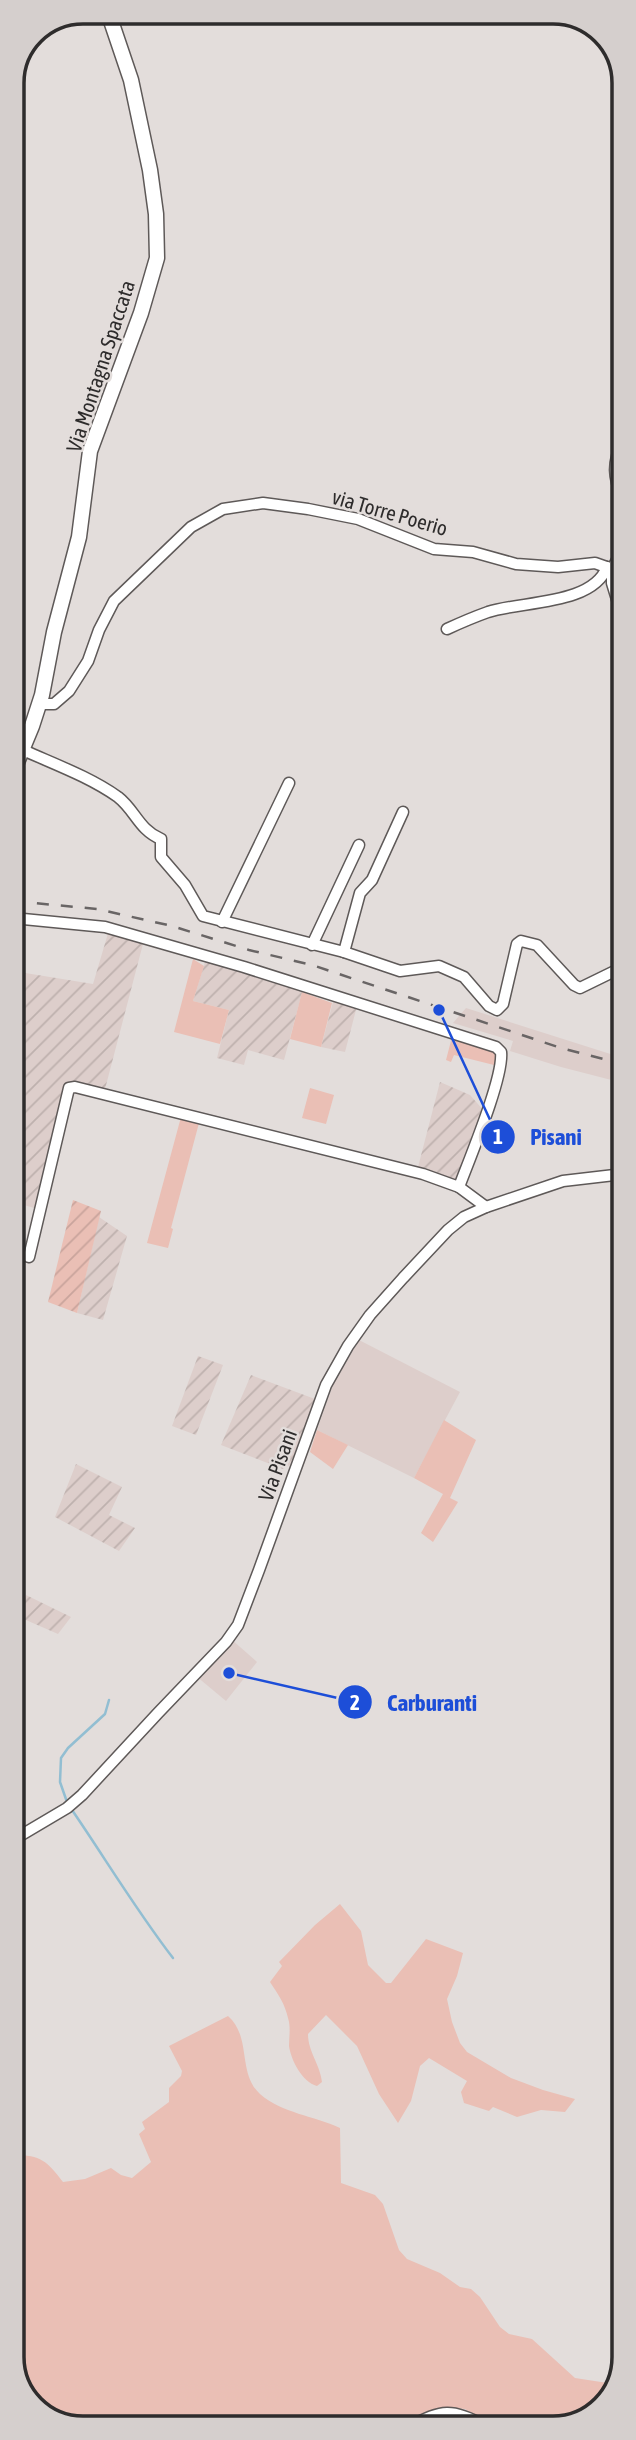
<svg xmlns="http://www.w3.org/2000/svg" width="636" height="2440" font-family="'Asap Condensed',sans-serif">
	<defs>
		<pattern id="industrial-furrows" width="10" height="10" patternUnits="userSpaceOnUse" patternTransform="scale(1.75)"><rect width="10" height="10" fill="#ddcecb"/><path d="M-1 1l2-2M0 10L10 0M9 11l2-2" fill="none" stroke="#beb1ae"/></pattern>
		<pattern id="garden-furrows" width="10" height="10" patternUnits="userSpaceOnUse" patternTransform="scale(1.75)"><rect width="10" height="10" fill="#eabfb5"/><path d="M-1 1l2-2M0 10L10 0M9 11l2-2" fill="none" stroke="#c9a49c"/></pattern>
	</defs>
	<rect width="100%" height="100%" fill="#e3dddb"/>
	<g fill="#ddcecb">
		<path d="M466,1008L623,1058V1083L561,1067L510,1051L513,1041L453,1023Z"/>
		<path d="M359,1340L460,1392L414,1478L317,1430L333,1385Z"/>
		<path d="M231,1639L257,1662L226,1701L196,1676Z"/>
	</g>
	<g fill="url(#industrial-furrows)">
		<path d="M109,930L144,940L104,1093L74,1085L38,1209L13,1202V971L93,984Z"/>
		<path d="M208,952L305,982L284,1060L248,1050L244,1065L217,1058L229,1010L193,1001Z"/>
		<path d="M334,998L357,1006L345,1052L321,1047Z"/>
		<path d="M440,1082L470,1095L485,1112L458,1184L417,1171Z"/>
		<path d="M99,1217L127,1236L103,1320L77,1313Z"/>
		<path d="M198,1356L223,1365L196,1435L172,1426Z"/>
		<path d="M251,1375L315,1399L290,1465L283,1469L221,1445Z"/>
		<path d="M76,1464L122,1487L109,1515L135,1528L119,1551L55,1517Z"/>
		<path d="M26,1595L71,1617L58,1634L19,1617Z"/>
	</g>
	<g fill="#eabfb5">
		<path d="M193,959L204,966L193,1001L229,1010L220,1044L174,1032Z"/>
		<path d="M302,992L332,1003L321,1047L290,1039Z"/>
		<path d="M452,1037L496,1049L498,1066L454,1055L451,1062L446,1060Z"/>
		<path d="M310,1088L334,1095L326,1124L302,1118Z"/>
		<path d="M181,1117L199,1123L171,1228L173,1229L168,1248L147,1243Z"/>
		<path d="M444,1420L476,1440L450,1498L458,1502L433,1542L421,1533L443,1494L414,1478Z"/>
		<path d="M317,1430L348,1445L333,1469L310,1452Z"/>
		<path d="M340,1904L361,1931L368,1965L386,1983H391L426,1939L463,1953L457,1976L447,1999L452,2022L460,2043L467,2052L511,2078L543,2090L575,2099L565,2112L541,2110L517,2117L493,2107L489,2111L464,2103L461,2092L467,2081L429,2058L420,2066L411,2101L398,2123L379,2094L357,2046L326,2015L308,2034C308,2052 320,2064 322,2082L317,2086C302,2082 291,2060 289,2046C289,2037 291,2027 288,2018C285,2004 278,1994 270,1982L282,1966L279,1962L315,1925Z"/>
		<path d="M228,2016C252,2037 237,2073 260,2094C282,2113 314,2116 340,2128L341,2183L375,2195L383,2204L399,2250L407,2259L440,2273L460,2287L471,2289L480,2297L500,2327L509,2334L532,2339L575,2378L614,2384L609,2400L567,2426H492L465,2409L454,2408L438,2410L399,2427H353L350,2419L335,2420L327,2427H74L36,2410L14,2371V2155C41,2155 47,2161 63,2182L85,2179L111,2168L121,2175L132,2178L151,2162L139,2134L145,2129L142,2122L169,2102V2088L181,2076L182,2071L169,2046Z"/>
	</g>
	<path fill="url(#garden-furrows)" d="M73,1200L101,1211L77,1313L48,1302Z"/>
	<g fill="none" stroke-linecap="round" stroke-linejoin="round">
		<g stroke="#92bed2" stroke-width="2.5">
			<path d="M67,1802L60,1782L61,1758L68,1748L105,1714L109,1700"/>
			<path d="M70,1807C105,1858 136,1910 173,1958"/>
		</g>
		<g stroke="#5e5958" stroke-width="13">
			<g id="minor">
				<path d="M621,292L622,299"/>
				<path d="M623,441C612,462 613,478 623,499"/>
				<path d="M623,530L619,556L612,569V583L623,619"/>
				<path d="M447,629C460,623 474,617 488,612C522,601 593,605 607,567"/>
				<path d="M40,704H54L69,691L88,661L99,630L114,601L191,527L223,509L263,503L308,509L358,519L434,549L473,552L516,564L558,567L595,563L612,569"/>
				<path d="M23,750C54,764 90,777 118,797C135,810 139,830 161,839V857L185,885L203,916L344,952L400,971L439,966L464,977L489,1006L497,1010L503,1004L517,944L521,941L537,945L574,985L580,988L623,967"/>
				<path d="M13,918L105,927L244,967L496,1047L501,1052C504,1077 469,1160 459,1187L486,1207"/>
				<path d="M222,922L289,783"/>
				<path d="M312,945L359,845"/>
				<path d="M344,952L360,893L372,880L403,812"/>
				<path d="M29,1257L69,1088L75,1087L423,1174L459,1187"/>
				<path d="M13,1840L67,1808L82,1795L158,1713L226,1642L238,1625L259,1570L326,1385L348,1346L370,1315L403,1278L448,1230L464,1217L486,1207L563,1181L623,1174"/>
				<path d="M409,2427C441,2409 453,2408 485,2426"/>
			</g>
		</g>
		<g stroke="#5e5958" stroke-width="17">
			<path id="major" d="M13,772L32,726L42,695L54,632L79,537L90,451L141,313L157,258L156,214L150,170L131,80L108,12"/>
		</g>
		<use href="#minor" stroke="#fff" stroke-width="10"/>
		<use href="#major" stroke="#fff" stroke-width="14"/>
		<path stroke="#696565" stroke-width="2.5" stroke-dasharray="12 12" stroke-linecap="butt" d="M13,901L97,909L172,926L249,950L312,965L561,1048L623,1064"/>
	</g>
	<g text-anchor="middle" dominant-baseline="central" stroke-width="5" stroke-linejoin="round" paint-order="stroke">
		<g font-size="21" fill="#2e2c2c" stroke="#e3dddb">
			<text transform="translate(100 366) rotate(-72)">Via Montagna Spaccata</text>
			<text transform="translate(390 512) rotate(16)">via Torre Poerio</text>
			<text transform="translate(277 1465) rotate(-70)">Via Pisani</text>
		</g>
	</g>
	<path d="M0 0H636V2440H0ZM83 24H553A59 59 0 0 1 612 83V2357A59 59 0 0 1 553 2416H83A59 59 0 0 1 24 2357V83A59 59 0 0 1 83 24Z" fill="#d5cfcd" fill-rule="evenodd"/>
	<path fill="none" stroke="#2e2c2c" stroke-width="3.5" d="M83 24H553A59 59 0 0 1 612 83V2357A59 59 0 0 1 553 2416H83A59 59 0 0 1 24 2357V83A59 59 0 0 1 83 24Z"/>
	<path fill="none" stroke="#1d4ed8" stroke-width="2.5" d="M439 1010L498 1137M229 1673L355 1702"/>
	<g fill="#1d4ed8" stroke="#e3dddb" stroke-width="2.5">
		<circle cx="439" cy="1010" r="7"/>
		<circle cx="229" cy="1673" r="7"/>
		<circle cx="498" cy="1137" r="18"/>
		<circle cx="355" cy="1702" r="18"/>
	</g>
	<g font-size="21" text-anchor="middle" font-weight="bold" fill="#fff">
		<text x="498" y="1144">1</text>
		<text x="355" y="1710">2</text>
	</g>
	<g font-size="23" text-anchor="middle" font-weight="bold" fill="#1d4ed8" stroke="#e3dddb" stroke-width="5" stroke-linejoin="round" paint-order="stroke">
		<text x="556" y="1145">Pisani</text>
		<text x="432" y="1711">Carburanti</text>
	</g>
</svg>
